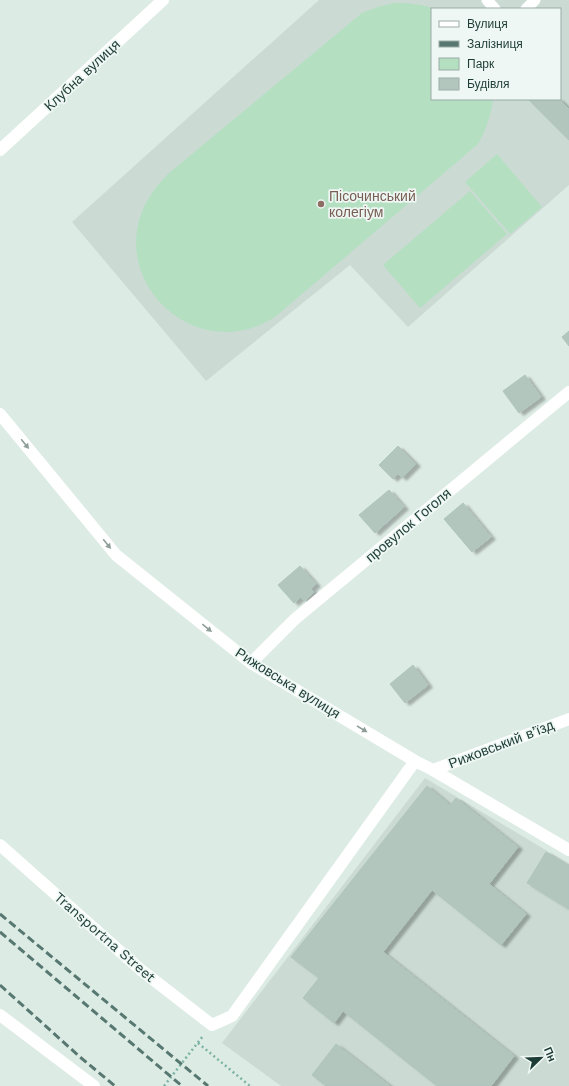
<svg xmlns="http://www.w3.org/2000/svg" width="569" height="1086" font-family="'Work Sans',sans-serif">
	<defs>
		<filter id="shadow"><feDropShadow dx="4.5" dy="2.5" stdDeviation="1" flood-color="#0004"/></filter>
	</defs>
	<rect width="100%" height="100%" fill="#ddebe5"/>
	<g fill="#cbdbd4" fill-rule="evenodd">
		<path d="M319,0H569V185L408,327L350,265L206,381L72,222ZM432,9H560V99H432Z"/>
		<path d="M425,778L569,864V1086H281L222,1043Z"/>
	</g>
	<g fill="#b4dfc1">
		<path d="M394,3C409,3 422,4 436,9H432V99H493C491,116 486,129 478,144L275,317C265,323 255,328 244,330C185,343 128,290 137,230C141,206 153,189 169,173L362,13L378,7Z"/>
		<path d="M497,154L542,207L510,234L465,182Z"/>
		<path d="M470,191L507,234L420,308L383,265Z"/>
	</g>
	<g fill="#b2c6be" stroke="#afc5bd" filter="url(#shadow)">
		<path d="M530,99H559L569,109V140L529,100Z"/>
		<path d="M569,331V346L562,337Z"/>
		<path d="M525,375L541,397L519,413L503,391Z"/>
		<path d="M398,446L416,464L402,478L398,474L393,479L379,465Z"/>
		<path d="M389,490L404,507L375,533L359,515Z"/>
		<path d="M463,503L491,537L472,552L444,519Z"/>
		<path d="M300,566L316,584L311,589L314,592L304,601L301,597L294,603L278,585Z"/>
		<path d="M413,665L428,685L405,703L390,684Z"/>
		<path d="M427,786L450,805L456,798L518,847L489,884L526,914L501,945L432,890L383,952L514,1056L491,1086H437L343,1011L334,1023L303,998L319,978L291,957Z"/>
		<path d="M546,852L569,866V909L527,883Z"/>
		<path d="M336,1044L390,1086H326L312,1075Z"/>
	</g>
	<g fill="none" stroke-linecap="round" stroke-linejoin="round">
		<g stroke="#7ab2a3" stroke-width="2.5" stroke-dasharray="2 3" stroke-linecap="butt">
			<path d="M198,1043L250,1086"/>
			<path d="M164,1086L203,1036"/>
		</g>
		<g stroke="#fff" stroke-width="11">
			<path d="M487,0L495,9"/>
			<path d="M526,9L535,0"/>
		</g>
		<g stroke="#fff" stroke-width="12">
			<path d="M0,150L163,0"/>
			<path d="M251,663L295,619L569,392"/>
			<path d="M433,770L569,719"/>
			<path d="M0,845L141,970L212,1025L232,1016L415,761"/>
		</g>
		<g stroke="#fff" stroke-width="12">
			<path d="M0,414L116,555L251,663L415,761L433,770L569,850"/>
			<path d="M0,1015L94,1086"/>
		</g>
		<g stroke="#577871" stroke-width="3" stroke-dasharray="8 4" stroke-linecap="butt">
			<path d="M0,914L208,1086"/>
			<path d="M0,932L182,1086"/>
			<path d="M0,985L80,1057L115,1086"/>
		</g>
	</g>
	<defs><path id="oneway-solid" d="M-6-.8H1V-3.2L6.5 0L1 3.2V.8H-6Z"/></defs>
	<g fill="#8e9e9a">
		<use href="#oneway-solid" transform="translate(25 444) rotate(51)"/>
		<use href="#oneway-solid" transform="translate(107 544) rotate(51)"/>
		<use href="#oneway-solid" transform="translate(207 628) rotate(39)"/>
		<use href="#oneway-solid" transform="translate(362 729) rotate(31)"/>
	</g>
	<circle fill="#8d6e63" stroke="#eef7f3" stroke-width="1.5" cx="321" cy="204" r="4"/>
	<g text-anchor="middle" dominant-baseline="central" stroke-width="3.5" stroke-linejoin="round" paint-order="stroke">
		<g font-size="14" fill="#1d3c35" stroke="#eef7f3">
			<text transform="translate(82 75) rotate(-43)">Клубна вулиця</text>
			<text transform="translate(408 525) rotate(-40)">провулок Гоголя</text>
			<text transform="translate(288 683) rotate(32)">Рижовська вулиця</text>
			<text transform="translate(501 744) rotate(-21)">Рижовський в’їзд</text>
			<text transform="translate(105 937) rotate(41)">Transportna Street</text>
		</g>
		<g font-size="14" fill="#785e54" stroke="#eef7f3" text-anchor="start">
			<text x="329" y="196">Пісочинський<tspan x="329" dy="16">колегіум</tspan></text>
		</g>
	</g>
	<rect x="431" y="8" width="130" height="92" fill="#eef7f3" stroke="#9aaca7"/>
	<rect x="439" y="21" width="20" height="6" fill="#ffffff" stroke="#9aaca7"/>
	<text x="467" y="28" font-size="12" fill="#1d3c35">Вулиця</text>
	<rect x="439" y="41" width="20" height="6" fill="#577871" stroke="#9aaca7"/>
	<text x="467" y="48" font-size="12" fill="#1d3c35">Залізниця</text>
	<rect x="439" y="58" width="20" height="12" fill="#b4dfc1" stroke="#9aaca7"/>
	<text x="467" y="68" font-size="12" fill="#1d3c35">Парк</text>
	<rect x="439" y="78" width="20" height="12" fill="#b2c6be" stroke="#9aaca7"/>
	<text x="467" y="88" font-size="12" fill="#1d3c35">Будівля</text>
	<g transform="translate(541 1058) rotate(67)" stroke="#eef7f3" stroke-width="3" paint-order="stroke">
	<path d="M0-3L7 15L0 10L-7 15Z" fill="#1d3c35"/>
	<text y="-6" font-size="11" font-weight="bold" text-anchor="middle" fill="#1d3c35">Пн</text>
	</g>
</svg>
